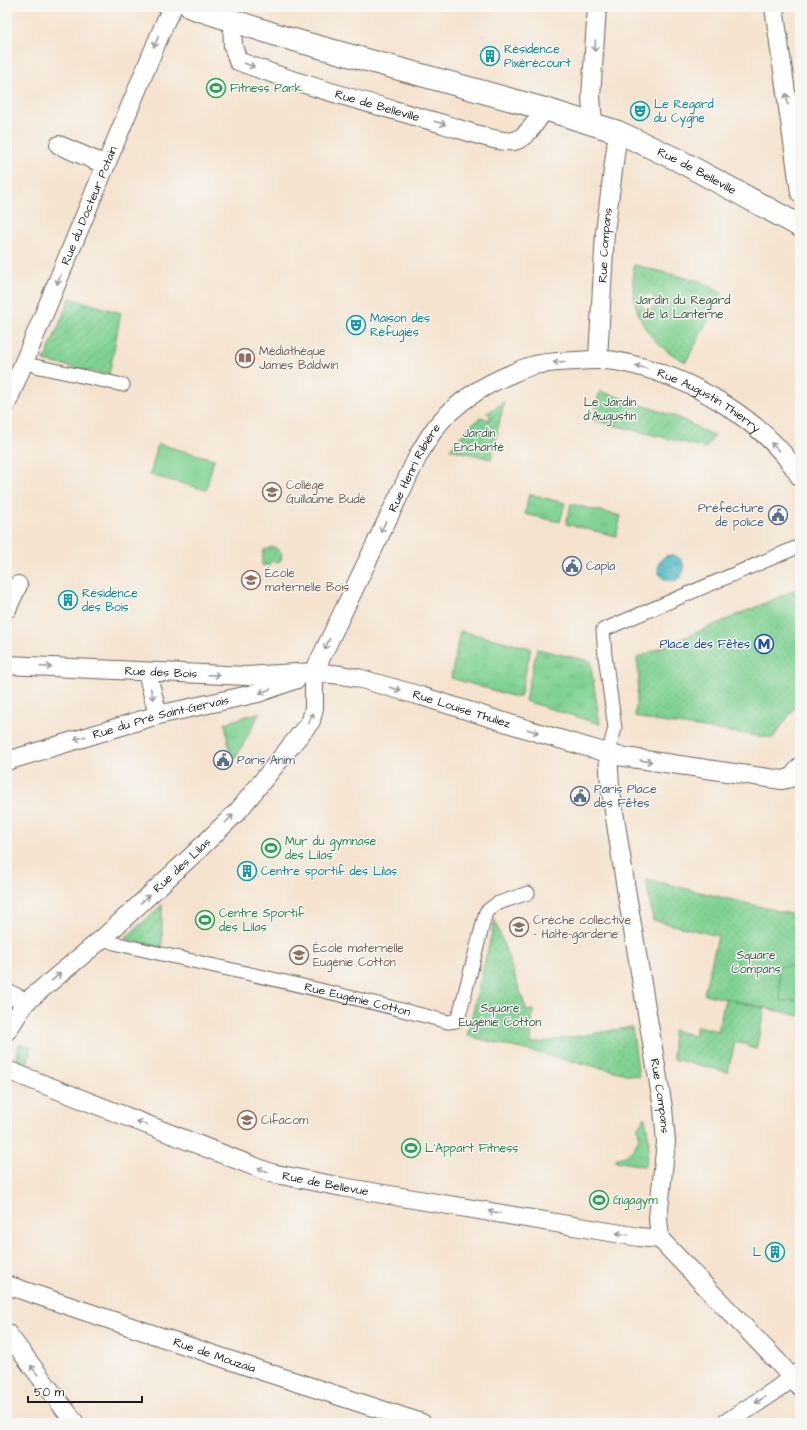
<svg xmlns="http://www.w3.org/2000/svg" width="807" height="1430" font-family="'Architects Daughter',sans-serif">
	<defs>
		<pattern id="grass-tufts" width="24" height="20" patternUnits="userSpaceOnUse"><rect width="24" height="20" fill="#80d293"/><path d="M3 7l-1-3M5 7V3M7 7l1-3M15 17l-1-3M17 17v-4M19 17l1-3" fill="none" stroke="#6eb47e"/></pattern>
		<pattern id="park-dots" width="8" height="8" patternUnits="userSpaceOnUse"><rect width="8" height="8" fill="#80d293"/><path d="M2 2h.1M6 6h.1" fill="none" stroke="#6eb47e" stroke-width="1.8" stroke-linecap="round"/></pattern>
		<pattern id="garden-furrows" width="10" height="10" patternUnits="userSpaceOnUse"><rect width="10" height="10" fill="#80d293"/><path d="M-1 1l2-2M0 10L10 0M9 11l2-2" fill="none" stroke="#6eb47e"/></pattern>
		<pattern id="water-waves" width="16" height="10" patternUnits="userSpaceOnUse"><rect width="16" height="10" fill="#4ab7c5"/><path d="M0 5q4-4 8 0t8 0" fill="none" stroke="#3d949f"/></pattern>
	</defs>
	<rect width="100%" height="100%" fill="#f6f6f2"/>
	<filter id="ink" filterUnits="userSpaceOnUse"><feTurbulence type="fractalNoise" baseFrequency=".025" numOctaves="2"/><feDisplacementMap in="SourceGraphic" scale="8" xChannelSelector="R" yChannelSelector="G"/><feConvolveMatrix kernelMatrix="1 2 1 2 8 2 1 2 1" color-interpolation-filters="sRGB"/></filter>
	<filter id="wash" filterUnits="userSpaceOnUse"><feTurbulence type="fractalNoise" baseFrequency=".012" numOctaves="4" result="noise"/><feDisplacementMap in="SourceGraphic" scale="16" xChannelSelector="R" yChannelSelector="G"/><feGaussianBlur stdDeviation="0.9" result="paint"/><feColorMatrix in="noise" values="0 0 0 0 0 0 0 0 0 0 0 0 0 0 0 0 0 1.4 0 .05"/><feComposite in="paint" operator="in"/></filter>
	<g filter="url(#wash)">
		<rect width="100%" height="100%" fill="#f5e3cf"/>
		<g fill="url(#grass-tufts)" stroke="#4e7758">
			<path d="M529,494L565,503L560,522L525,514Z"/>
			<path d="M571,504L621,516L616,536L566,524Z"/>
			<path d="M460,631L531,648L520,697H515L451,678Z"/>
			<path d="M537,649L590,661L600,724L525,701Z"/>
			<path d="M260,712L236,758L229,749L225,723Z"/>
			<path d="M19,1044L31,1047L27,1065L19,1061L17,1058Z"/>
			<path d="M645,1117L649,1141L646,1164L643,1166L615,1161V1159L625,1156L634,1149L639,1138L638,1127Z"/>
		</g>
		<g fill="url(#park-dots)" stroke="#4e7758" fill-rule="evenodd">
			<path d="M634,265L699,281L722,293L686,362C645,343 628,309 634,265ZM647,294L652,295L656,300L655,305L651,309H645L641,305V299Z"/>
			<path d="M272,547L276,548L282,555L281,560L278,562L271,561L269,566L262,565V559L264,550Z"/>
			<path d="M800,588V700L773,738L648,720L635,716L639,676L637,658Z"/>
			<path d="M646,879L799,916L800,1016L704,994L718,936L653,920Z"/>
			<path d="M495,920L527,1011L533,1010L531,1044L632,1027L639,1077L467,1036Z"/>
		</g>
		<g fill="url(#garden-furrows)" stroke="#4e7758">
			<path d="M70,298L121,313L109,375L44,361Z"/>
			<path d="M600,391L677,417L714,436L706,448L592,420Z"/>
			<path d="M504,402L491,459L450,449L470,426L481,417L489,420L490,416L487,413Z"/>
			<path d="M162,905V948L125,939V938Z"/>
			<path d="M725,999L765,1008L756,1049L748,1047V1045L735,1042L728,1072L673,1059V1030L694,1036L697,1026L718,1031Z"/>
		</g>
		<g fill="#80d293" stroke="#4e7758">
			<path d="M158,444L214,459L206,490L150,475Z"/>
			<path d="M799,965L800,1000L781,1001L778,967Z"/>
		</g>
		<circle fill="url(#water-waves)" stroke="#336a70" cx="671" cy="568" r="13"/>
	</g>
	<g filter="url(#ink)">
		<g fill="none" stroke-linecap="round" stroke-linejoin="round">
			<g stroke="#68625b" stroke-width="15">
				<g id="pedestrian">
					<path d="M35,366L123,385"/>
					<path d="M608,754L615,728L605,656L603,630L800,546"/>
					<path id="s1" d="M103,938L114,943C225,969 338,992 448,1022L456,1021L460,1012L486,912L496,904L528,893"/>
				</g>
			</g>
			<g stroke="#68625b" stroke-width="20">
				<g id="minor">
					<path d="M774,7L800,193"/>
					<path id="s2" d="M232,21L233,46L238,61C306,87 377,105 446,125C460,129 502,144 514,141C527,138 537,120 545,109"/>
					<path d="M593,124L591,97L597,7"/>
					<path d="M59,145L106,165"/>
					<path id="s3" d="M598,359L605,232L618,132"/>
					<path id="s4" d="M7,403L166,20L173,7"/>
					<path d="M7,609L18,585"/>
					<path id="s5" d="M7,665L247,676L314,672L341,675L358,678L421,696L549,736L618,756L782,780L791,778L800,767"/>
					<path d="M147,672L158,715"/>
					<path id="s6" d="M608,754L610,785L626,889L663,1108L666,1142L658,1218L660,1239L778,1362L800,1387"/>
					<path id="s7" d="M7,761L158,715L258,693L297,679"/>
					<path d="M7,993L26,1002"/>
					<path id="s8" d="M7,1031L26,1002L103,938L196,852L239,810L311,721L314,708V672L418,456C427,440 436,424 450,412C468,395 489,383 511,374C517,371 524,368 531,366C545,362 561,362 576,361C589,360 602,359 615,361C654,368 691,383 724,404C752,422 783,448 800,477"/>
					<path id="s9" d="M7,1070L271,1173L342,1187L639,1237L660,1239"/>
					<path id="s10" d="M7,1285L256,1369L422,1423"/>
					<path d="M7,1333L75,1423"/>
					<path d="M726,1423L776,1390L800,1372"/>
				</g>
			</g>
			<g stroke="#68625b" stroke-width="24">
				<g id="secondary">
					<path id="s11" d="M191,7L283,37L545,109L618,132L678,160L800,226"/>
				</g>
			</g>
			<use href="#pedestrian" stroke="#fff" stroke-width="13"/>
			<use href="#minor" stroke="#fff" stroke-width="18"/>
			<use href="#secondary" stroke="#fff" stroke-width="22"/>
		</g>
		<defs><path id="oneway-shaft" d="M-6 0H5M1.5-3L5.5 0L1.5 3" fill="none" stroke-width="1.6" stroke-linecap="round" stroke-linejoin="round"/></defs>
		<g stroke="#999">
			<use href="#oneway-shaft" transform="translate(156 42) rotate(112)"/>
			<use href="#oneway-shaft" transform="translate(595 46) rotate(94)"/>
			<use href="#oneway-shaft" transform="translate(249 65) rotate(21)"/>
			<use href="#oneway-shaft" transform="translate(787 99) rotate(-98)"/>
			<use href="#oneway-shaft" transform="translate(440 123) rotate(16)"/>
			<use href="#oneway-shaft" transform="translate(59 279) rotate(113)"/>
			<use href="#oneway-shaft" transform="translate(559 362) rotate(176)"/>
			<use href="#oneway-shaft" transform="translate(641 367) rotate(-166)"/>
			<use href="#oneway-shaft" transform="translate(775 447) rotate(-135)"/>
			<use href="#oneway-shaft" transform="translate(383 527) rotate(116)"/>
			<use href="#oneway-shaft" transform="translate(327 644) rotate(115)"/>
			<use href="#oneway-shaft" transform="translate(46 667) rotate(3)"/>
			<use href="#oneway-shaft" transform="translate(214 675) rotate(2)"/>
			<use href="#oneway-shaft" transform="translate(395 689) rotate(16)"/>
			<use href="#oneway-shaft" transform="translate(265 691) rotate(160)"/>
			<use href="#oneway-shaft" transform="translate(152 694) rotate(76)"/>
			<use href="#oneway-shaft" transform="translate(311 718) rotate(-66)"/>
			<use href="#oneway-shaft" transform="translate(533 731) rotate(18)"/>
			<use href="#oneway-shaft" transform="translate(80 738) rotate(163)"/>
			<use href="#oneway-shaft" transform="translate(646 761) rotate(8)"/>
			<use href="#oneway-shaft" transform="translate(229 819) rotate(-45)"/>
			<use href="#oneway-shaft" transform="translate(145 899) rotate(-43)"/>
			<use href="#oneway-shaft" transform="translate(56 977) rotate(-40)"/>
			<use href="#oneway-shaft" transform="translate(142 1123) rotate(-159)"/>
			<use href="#oneway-shaft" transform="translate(263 1170) rotate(-159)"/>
			<use href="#oneway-shaft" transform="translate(494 1212) rotate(-170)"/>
			<use href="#oneway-shaft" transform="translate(622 1234) rotate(-170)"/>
			<use href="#oneway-shaft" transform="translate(34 1370) rotate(-127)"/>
			<use href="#oneway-shaft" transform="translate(760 1400) rotate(147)"/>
		</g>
	</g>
	<defs>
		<g id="building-ring" transform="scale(1)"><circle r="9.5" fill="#f6f6f2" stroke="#0f9aa8" stroke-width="1.5"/><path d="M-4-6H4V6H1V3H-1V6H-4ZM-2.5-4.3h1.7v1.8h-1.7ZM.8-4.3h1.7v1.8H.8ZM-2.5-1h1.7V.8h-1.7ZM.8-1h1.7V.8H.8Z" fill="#0f9aa8"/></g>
		<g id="stadium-ring" transform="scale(1)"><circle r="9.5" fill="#f6f6f2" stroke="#2e9e5b" stroke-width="1.5"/><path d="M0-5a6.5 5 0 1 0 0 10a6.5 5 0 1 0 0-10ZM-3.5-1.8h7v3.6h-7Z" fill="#2e9e5b"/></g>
		<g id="theatre-ring" transform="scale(1)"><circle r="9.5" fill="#f6f6f2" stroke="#0f9aa8" stroke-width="1.5"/><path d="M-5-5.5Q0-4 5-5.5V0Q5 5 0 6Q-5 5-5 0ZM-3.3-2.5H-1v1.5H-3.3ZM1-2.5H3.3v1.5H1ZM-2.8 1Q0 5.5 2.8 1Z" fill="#0f9aa8"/></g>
		<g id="library-ring" transform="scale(1)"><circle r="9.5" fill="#f6f6f2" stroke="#8d6e63" stroke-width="1.5"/><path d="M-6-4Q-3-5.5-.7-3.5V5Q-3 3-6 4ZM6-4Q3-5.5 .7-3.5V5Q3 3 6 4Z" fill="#8d6e63"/></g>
		<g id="school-ring" transform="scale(1)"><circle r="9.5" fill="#f6f6f2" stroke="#8d6e63" stroke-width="1.5"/><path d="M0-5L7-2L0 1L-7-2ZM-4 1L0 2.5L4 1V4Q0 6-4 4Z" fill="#8d6e63"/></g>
		<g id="civic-ring" transform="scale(1)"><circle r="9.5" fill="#f6f6f2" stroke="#5c6f8a" stroke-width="1.5"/><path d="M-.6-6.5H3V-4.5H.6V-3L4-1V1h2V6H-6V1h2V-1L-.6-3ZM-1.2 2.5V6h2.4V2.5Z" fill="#5c6f8a"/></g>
		<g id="metro-ring" transform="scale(1)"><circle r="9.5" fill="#f6f6f2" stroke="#1a4fb4" stroke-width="1.5"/><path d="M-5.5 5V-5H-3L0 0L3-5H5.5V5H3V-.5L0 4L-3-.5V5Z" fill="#1a4fb4"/></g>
		<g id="university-ring" transform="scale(1)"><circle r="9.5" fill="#f6f6f2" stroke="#8d6e63" stroke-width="1.5"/><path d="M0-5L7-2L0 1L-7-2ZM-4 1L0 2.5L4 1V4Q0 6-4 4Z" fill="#8d6e63"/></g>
	</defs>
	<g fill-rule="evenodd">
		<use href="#building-ring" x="490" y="56"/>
		<use href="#stadium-ring" x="216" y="88"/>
		<use href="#theatre-ring" x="640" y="111"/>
		<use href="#theatre-ring" x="356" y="325"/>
		<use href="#library-ring" x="245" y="358"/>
		<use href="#school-ring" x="272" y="492"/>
		<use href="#civic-ring" x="778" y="515"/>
		<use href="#civic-ring" x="572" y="566"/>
		<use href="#school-ring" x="251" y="580"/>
		<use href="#building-ring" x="68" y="600"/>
		<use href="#metro-ring" x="764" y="644"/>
		<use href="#civic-ring" x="223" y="760"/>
		<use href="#civic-ring" x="580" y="796"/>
		<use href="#stadium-ring" x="271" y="848"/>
		<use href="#building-ring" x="247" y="871"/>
		<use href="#stadium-ring" x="205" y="920"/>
		<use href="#school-ring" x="519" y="927"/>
		<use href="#school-ring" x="299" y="955"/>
		<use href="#university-ring" x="247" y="1120"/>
		<use href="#stadium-ring" x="411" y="1148"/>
		<use href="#stadium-ring" x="599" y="1200"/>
		<use href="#building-ring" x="775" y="1252"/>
	</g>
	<g text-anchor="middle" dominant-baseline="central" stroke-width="3" stroke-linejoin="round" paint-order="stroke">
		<g font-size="12" fill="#0d838f" stroke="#f6f6f2" text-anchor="start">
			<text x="504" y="49">Résidence<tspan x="504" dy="14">Pixérécourt</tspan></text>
			<text x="654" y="104">Le Regard<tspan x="654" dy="14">du Cygne</tspan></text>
			<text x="370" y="318">Maison des<tspan x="370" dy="14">Réfugiés</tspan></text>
			<text x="82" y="593">Résidence<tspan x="82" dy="14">des Bois</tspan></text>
			<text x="261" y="871">Centre sportif des Lilas</text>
			<text x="761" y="1252" text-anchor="end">L</text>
		</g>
		<g font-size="12" fill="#27864d" stroke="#f6f6f2" text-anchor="start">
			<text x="230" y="88">Fitness Park</text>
			<text x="285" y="841">Mur du gymnase<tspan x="285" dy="14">des Lilas</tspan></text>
			<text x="219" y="913">Centre Sportif<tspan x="219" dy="14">des Lilas</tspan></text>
			<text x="425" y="1148">L'Appart Fitness</text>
			<text x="613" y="1200">Gigagym</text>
		</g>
		<g font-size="12" fill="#1c1c1c" stroke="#f6f6f2">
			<text stroke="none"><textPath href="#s2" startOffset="187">Rue de Belleville</textPath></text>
			<text stroke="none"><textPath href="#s11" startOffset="533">Rue de Belleville</textPath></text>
			<text stroke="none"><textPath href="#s4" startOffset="214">Rue du Docteur Potain</textPath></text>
			<text stroke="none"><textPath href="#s3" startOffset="114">Rue Compans</textPath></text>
			<text stroke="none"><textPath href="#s8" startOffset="1061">Rue Augustin Thierry</textPath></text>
			<text stroke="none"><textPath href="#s8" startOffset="713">Rue Henri Ribière</textPath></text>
			<text stroke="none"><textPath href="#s5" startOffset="154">Rue des Bois</textPath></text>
			<text stroke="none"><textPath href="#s5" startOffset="460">Rue Louise Thuliez</textPath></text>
			<text stroke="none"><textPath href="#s7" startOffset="160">Rue du Pré Saint-Gervais</textPath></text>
			<text stroke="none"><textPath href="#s8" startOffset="242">Rue des Lilas</textPath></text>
			<text stroke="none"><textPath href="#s1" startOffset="262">Rue Eugénie Cotton</textPath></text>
			<text stroke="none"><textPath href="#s6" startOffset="346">Rue Compans</textPath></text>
			<text stroke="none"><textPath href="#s9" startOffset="339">Rue de Bellevue</textPath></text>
			<text stroke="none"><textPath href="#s10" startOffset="219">Rue de Mouzaïa</textPath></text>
		</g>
		<g font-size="12" fill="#3f5c46" stroke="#f6f6f2">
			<text x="683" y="300">Jardin du Regard<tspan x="683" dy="14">de la Lanterne</tspan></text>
			<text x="610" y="402">Le Jardin<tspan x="610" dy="14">d'Augustin</tspan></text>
			<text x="479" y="433">Jardin<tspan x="479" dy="14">Enchanté</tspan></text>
			<text x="756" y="955">Square<tspan x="756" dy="14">Compans</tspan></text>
			<text x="500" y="1008">Square<tspan x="500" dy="14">Eugénie Cotton</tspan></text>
		</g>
		<g font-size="12" fill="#785e54" stroke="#f6f6f2" text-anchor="start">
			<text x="259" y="351">Médiathèque<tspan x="259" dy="14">James Baldwin</tspan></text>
			<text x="286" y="485">Collège<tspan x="286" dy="14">Guillaume Budé</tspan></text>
			<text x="265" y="573">École<tspan x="265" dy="14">maternelle Bois</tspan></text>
			<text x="533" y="920">Crèche collective<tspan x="533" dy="14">- Halte-garderie</tspan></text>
			<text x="313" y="948">École maternelle<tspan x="313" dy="14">Eugénie Cotton</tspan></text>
			<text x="261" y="1120">Cifacom</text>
		</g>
		<g font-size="12" fill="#4e5e75" stroke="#f6f6f2" text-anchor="start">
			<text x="764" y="508" text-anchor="end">Préfecture<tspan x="764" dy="14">de police</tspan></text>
			<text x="586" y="566">Capla</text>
			<text x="237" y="760">Paris Anim</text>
			<text x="594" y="789">Paris Place<tspan x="594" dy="14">des Fêtes</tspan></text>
		</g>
		<g font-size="12" fill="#164399" stroke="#f6f6f2" text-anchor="end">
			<text x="750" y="644">Place des Fêtes</text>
		</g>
	</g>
	<rect width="807" height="1430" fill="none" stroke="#f6f6f2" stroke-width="24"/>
	<path d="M28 1396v6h114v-6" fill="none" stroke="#1c1c1c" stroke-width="2"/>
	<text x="34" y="1396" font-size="12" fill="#1c1c1c" stroke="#f6f6f2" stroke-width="3" paint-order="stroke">50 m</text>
</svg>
